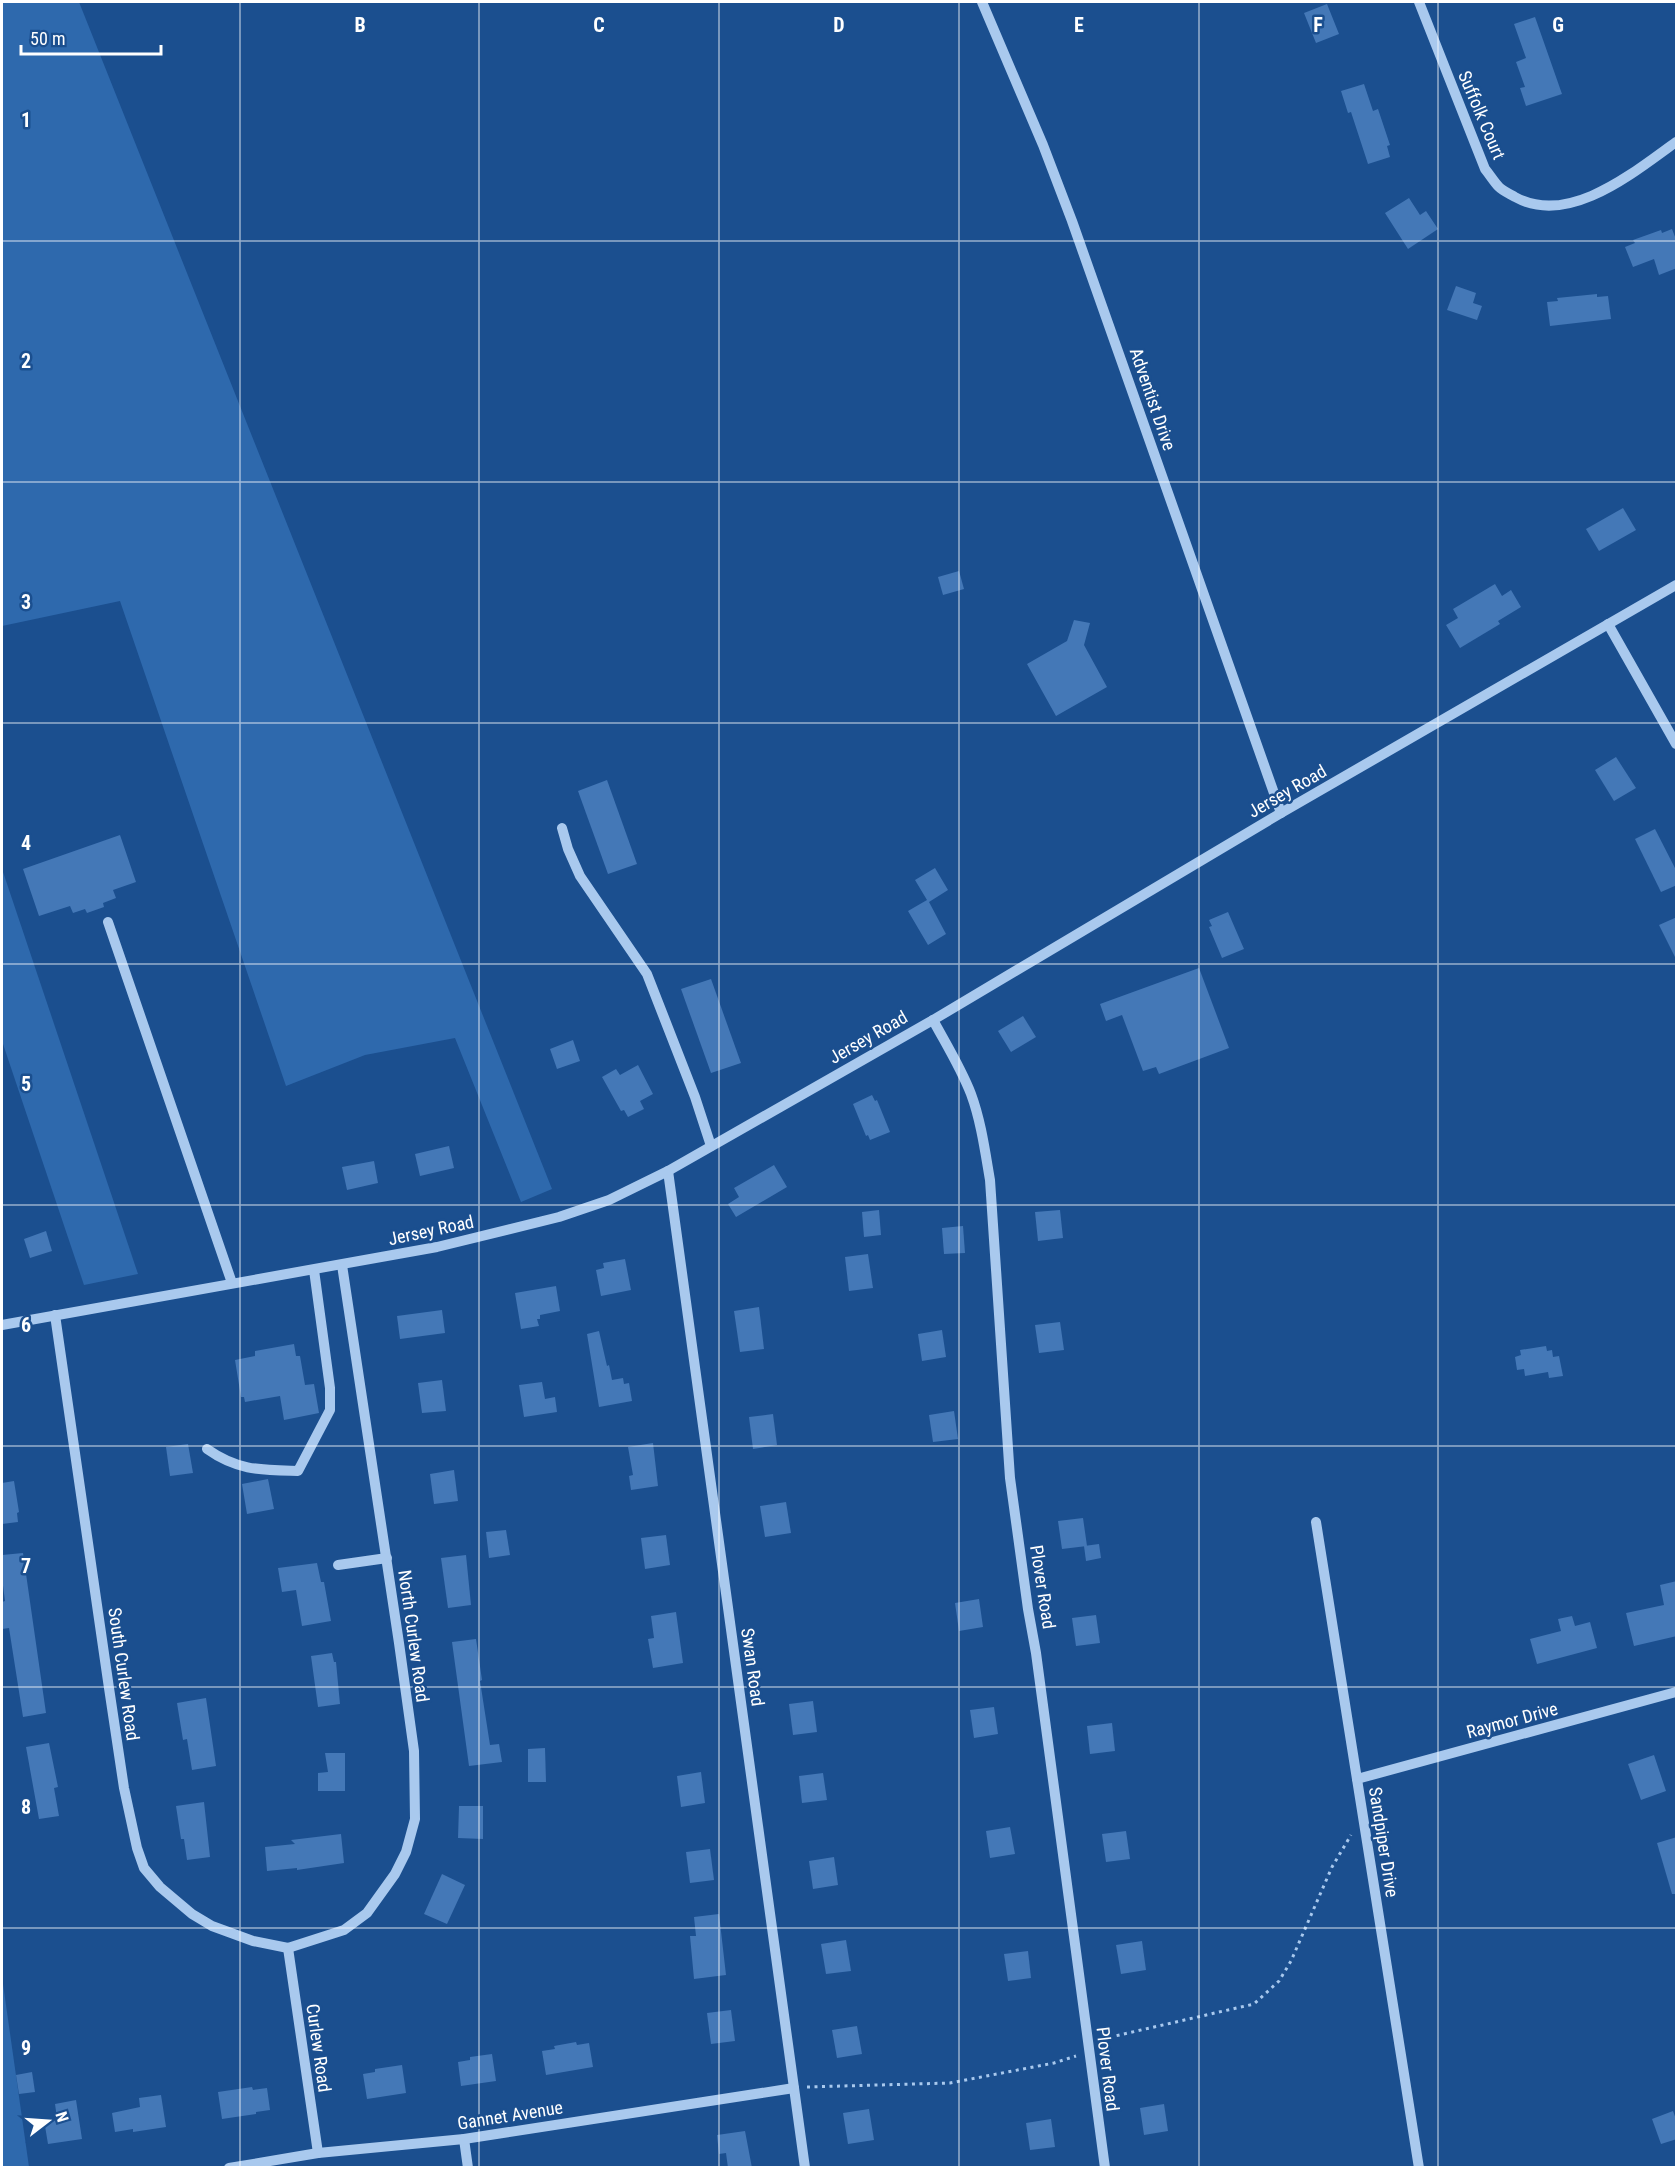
<svg xmlns="http://www.w3.org/2000/svg" width="1678" height="2169" font-family="'Roboto Condensed',sans-serif">
	<rect width="100%" height="100%" fill="#1b4f8f"/>
	<g fill="#2e69ad">
		<path d="M2,2H79L552,1189L521,1202L455,1038L365,1055L286,1086L120,601L2,626Z"/>
		<path d="M2,869L138,1274L84,1285L2,1041Z"/>
		<path d="M2,1977L29,2167H2Z"/>
	</g>
	<g fill="#4478b7">
		<path d="M1327,4L1339,34L1316,43L1304,13Z"/>
		<path d="M1535,17L1562,94L1526,106L1520,88L1525,87L1516,62L1526,58L1514,24Z"/>
		<path d="M1364,84L1373,111L1378,109L1390,145L1387,146L1390,157L1368,164L1351,112L1348,113L1341,91Z"/>
		<path d="M1409,198L1420,215L1426,211L1438,229L1408,249L1385,213Z"/>
		<path d="M1672,229L1677,242V268L1659,275L1654,259L1633,267L1625,247L1635,243L1633,240L1661,230L1662,233Z"/>
		<path d="M1456,286L1476,293L1473,303L1482,306L1477,320L1447,310Z"/>
		<path d="M1597,294V297L1608,296L1611,319L1550,326L1547,302L1558,301L1557,298Z"/>
		<path d="M1623,508L1636,530L1599,551L1586,529Z"/>
		<path d="M959,571L964,589L943,595L938,577Z"/>
		<path d="M1495,584L1502,596L1511,590L1521,607L1498,621L1500,624L1460,648L1446,625L1458,618L1453,609Z"/>
		<path d="M1074,620L1090,623L1084,645L1107,687L1056,716L1027,664L1067,641Z"/>
		<path d="M1616,757L1636,788L1614,801L1595,770Z"/>
		<path d="M607,780L637,864L608,874L578,791Z"/>
		<path d="M1655,829L1677,872V885L1661,892L1635,839Z"/>
		<path d="M120,835L136,882L113,890L116,898L103,903L104,907L87,913L85,909L73,913L70,906L39,916L23,869Z"/>
		<path d="M935,868L948,890L929,902L946,934L928,945L908,911L927,900L915,880Z"/>
		<path d="M1228,912L1244,949L1222,958L1209,927L1212,926L1209,920Z"/>
		<path d="M1677,917V961L1659,925Z"/>
		<path d="M1199,968L1229,1048L1159,1074L1156,1067L1143,1071L1122,1015L1106,1021L1100,1004Z"/>
		<path d="M711,979L741,1063L711,1073L681,989Z"/>
		<path d="M1023,1016L1036,1037L1011,1052L998,1031Z"/>
		<path d="M573,1040L580,1061L557,1069L550,1049Z"/>
		<path d="M638,1065L653,1094L640,1101L644,1109L628,1117L624,1110L621,1111L602,1077L616,1069L620,1075Z"/>
		<path d="M872,1095L875,1101L877,1100L890,1132L870,1140L868,1135L866,1136L853,1104Z"/>
		<path d="M449,1146L454,1168L420,1176L415,1154Z"/>
		<path d="M374,1161L378,1183L347,1190L342,1167Z"/>
		<path d="M774,1165L787,1187L736,1217L728,1204L739,1197L734,1188Z"/>
		<path d="M879,1210L881,1235L864,1237L862,1212Z"/>
		<path d="M1060,1210L1063,1238L1038,1241L1035,1212Z"/>
		<path d="M963,1226L965,1253L944,1254L942,1228Z"/>
		<path d="M46,1231L52,1251L30,1258L24,1239Z"/>
		<path d="M868,1254L873,1288L849,1291L845,1257Z"/>
		<path d="M625,1259L631,1290L601,1296L596,1270L604,1268L603,1263Z"/>
		<path d="M556,1286L560,1311L540,1315V1319H537L539,1326L521,1329L515,1293Z"/>
		<path d="M759,1307L764,1349L740,1352L734,1311Z"/>
		<path d="M442,1310L445,1333L400,1339L397,1316Z"/>
		<path d="M1060,1322L1064,1350L1039,1353L1035,1325Z"/>
		<path d="M942,1330L946,1357L922,1361L918,1334Z"/>
		<path d="M599,1331L607,1366L609,1365L612,1380L623,1378L624,1384L629,1383L632,1401L599,1407L587,1334Z"/>
		<path d="M294,1344L296,1356H300L305,1385L314,1384L319,1413L284,1420L280,1396L245,1402L244,1397H241L235,1360L255,1356V1351Z"/>
		<path d="M1546,1346L1547,1351L1552,1350L1553,1357L1559,1356L1563,1376L1549,1378L1548,1372L1525,1376L1524,1369L1517,1370L1515,1357L1521,1355L1520,1350Z"/>
		<path d="M442,1380L446,1411L422,1413L418,1383Z"/>
		<path d="M542,1382L545,1399L555,1397L557,1412L524,1417L519,1385Z"/>
		<path d="M954,1411L958,1439L933,1442L929,1415Z"/>
		<path d="M773,1414L777,1445L753,1449L749,1417Z"/>
		<path d="M653,1443L658,1486L631,1490L629,1476L633,1475L628,1447Z"/>
		<path d="M188,1444L193,1473L170,1476L166,1447Z"/>
		<path d="M454,1470L458,1501L434,1504L430,1474Z"/>
		<path d="M268,1479L274,1509L247,1514L242,1484Z"/>
		<path d="M14,1481L19,1512L17,1513L18,1522L2,1524V1483Z"/>
		<path d="M786,1502L791,1533L765,1537L760,1506Z"/>
		<path d="M1083,1518L1087,1546L1062,1549L1058,1521Z"/>
		<path d="M506,1530L510,1555L489,1558L486,1532Z"/>
		<path d="M666,1535L670,1565L645,1569L641,1538Z"/>
		<path d="M1099,1544L1101,1558L1086,1561L1084,1546Z"/>
		<path d="M23,1553L46,1713L23,1717L9,1628L2,1629V1602L5,1601L2,1578V1555Z"/>
		<path d="M466,1555L471,1605L448,1608L441,1558Z"/>
		<path d="M317,1563L321,1582H324L331,1621L302,1626L296,1590L282,1592L278,1568Z"/>
		<path d="M1677,1581V1636L1634,1646L1626,1613L1664,1605L1660,1585Z"/>
		<path d="M979,1599L983,1627L959,1631L955,1603Z"/>
		<path d="M676,1612L683,1663L653,1668L648,1639L654,1638L651,1616Z"/>
		<path d="M1096,1615L1100,1643L1076,1646L1072,1618Z"/>
		<path d="M1572,1616L1575,1626L1590,1622L1597,1648L1537,1664L1530,1639L1561,1631L1558,1619Z"/>
		<path d="M476,1639L482,1680L480,1681L490,1745L499,1744L502,1762L469,1766L452,1642Z"/>
		<path d="M332,1653L334,1662H336L340,1704L318,1707L311,1656Z"/>
		<path d="M206,1698L216,1766L192,1770L187,1739L183,1740L177,1703Z"/>
		<path d="M813,1701L817,1732L793,1735L789,1704Z"/>
		<path d="M994,1707L998,1734L974,1738L970,1710Z"/>
		<path d="M1112,1723L1115,1751L1090,1754L1087,1726Z"/>
		<path d="M49,1743L58,1787L54,1788L59,1816L39,1819L26,1747Z"/>
		<path d="M545,1748L546,1782H528V1749Z"/>
		<path d="M325,1753H345V1791H318V1773L328,1772Z"/>
		<path d="M1654,1755L1666,1791L1641,1800L1628,1764Z"/>
		<path d="M701,1772L705,1803L681,1807L677,1776Z"/>
		<path d="M823,1773L827,1800L802,1803L799,1776Z"/>
		<path d="M204,1802L210,1857L187,1860L184,1839H181L176,1806Z"/>
		<path d="M459,1806H483V1839L458,1838Z"/>
		<path d="M1010,1827L1015,1854L990,1858L986,1831Z"/>
		<path d="M1126,1831L1130,1859L1106,1862L1102,1834Z"/>
		<path d="M341,1834L344,1863L297,1870V1868L267,1871L265,1847L295,1844L291,1840Z"/>
		<path d="M1677,1837V1894H1672L1657,1843Z"/>
		<path d="M710,1849L714,1880L690,1883L686,1852Z"/>
		<path d="M834,1857L838,1885L813,1889L809,1861Z"/>
		<path d="M442,1874L465,1885L447,1924L424,1914Z"/>
		<path d="M719,1914L726,1975L694,1979L690,1936H696L694,1917Z"/>
		<path d="M846,1940L851,1971L826,1974L821,1944Z"/>
		<path d="M1142,1941L1146,1970L1121,1974L1116,1945Z"/>
		<path d="M1028,1951L1031,1978L1008,1981L1004,1954Z"/>
		<path d="M731,2010L735,2041L711,2044L707,2013Z"/>
		<path d="M857,2026L862,2054L837,2058L832,2030Z"/>
		<path d="M576,2042L577,2045L589,2043L593,2067L546,2075L542,2051L555,2049L554,2046Z"/>
		<path d="M492,2054L496,2081L461,2086L458,2062L470,2060V2057Z"/>
		<path d="M402,2065L406,2093L367,2099L363,2074L375,2072V2069Z"/>
		<path d="M32,2072L35,2092L19,2094L16,2075Z"/>
		<path d="M252,2087L253,2090L267,2088L270,2110L256,2112V2114L222,2119L218,2092Z"/>
		<path d="M161,2095L166,2127L133,2132V2129L115,2132L112,2113L140,2107L139,2098Z"/>
		<path d="M76,2100L82,2139L48,2144L44,2120L57,2118L55,2104Z"/>
		<path d="M1164,2104L1168,2131L1144,2135L1140,2108Z"/>
		<path d="M869,2109L874,2140L848,2144L843,2113Z"/>
		<path d="M1673,2111L1677,2122V2139L1661,2144L1652,2119Z"/>
		<path d="M1051,2119L1055,2147L1030,2150L1026,2123Z"/>
		<path d="M745,2131L752,2168H728L726,2153L719,2154L717,2135Z"/>
	</g>
	<g fill="none" stroke-linecap="round" stroke-linejoin="round">
		<g stroke="#a9c9ee" stroke-width="3" stroke-dasharray="3 4.5" stroke-linecap="butt">
			<path d="M1102,2039L1254,2004L1279,1981L1291,1961L1332,1867L1351,1835"/>
			<path d="M807,2087L950,2083L1054,2063L1076,2056"/>
		</g>
		<g stroke="#a9c9ee" stroke-width="10">
			<path d="M982,2L1043,145L1072,221L1281,813"/>
			<path d="M1419,2L1485,169C1490,175 1494,182 1499,187C1503,191 1510,194 1515,197C1569,227 1634,172 1676,142"/>
			<path d="M1608,624L1676,744"/>
			<path d="M562,828L568,849L580,876L647,974L695,1097L711,1146"/>
			<path d="M108,922L232,1283"/>
			<path d="M933,1020C946,1044 961,1068 971,1094C981,1121 985,1151 990,1180L1010,1478L1028,1609L1036,1653L1105,2168"/>
			<path d="M668,1171L805,2168"/>
			<path d="M55,1315L109,1688L124,1788L137,1848L144,1868L160,1887L192,1914L212,1926L253,1941L288,1948L344,1930L367,1913L395,1874L406,1852L415,1819L414,1751L399,1643L342,1265"/>
			<path d="M2,1325L437,1247L559,1217L609,1200L668,1171L933,1020L1281,813L1676,585"/>
			<path d="M207,1449C238,1471 262,1470 298,1471L330,1410V1388L314,1270"/>
			<path d="M1316,1522L1419,2168"/>
			<path d="M338,1565L387,1558"/>
			<path d="M1357,1779L1676,1692"/>
			<path d="M288,1948L318,2153"/>
			<path d="M464,2139L468,2168"/>
			<path d="M229,2168L318,2153L464,2139L794,2088"/>
		</g>
	</g>
	<path fill="none" stroke="#fff" stroke-width="1.5" stroke-opacity="0.55" d="M240,2V2168M479,2V2168M719,2V2168M959,2V2168M1199,2V2168M1438,2V2168M2,241H1676M2,482H1676M2,723H1676M2,964H1676M2,1205H1676M2,1446H1676M2,1687H1676M2,1928H1676"/>
	<g text-anchor="middle" dominant-baseline="central" stroke-width="5" stroke-linejoin="round" paint-order="stroke">
		<g font-size="18" fill="#fff" stroke="#1b4f8f">
			<text transform="translate(1482 115) rotate(67)">Suffolk Court</text>
			<text transform="translate(1153 399) rotate(71)">Adventist Drive</text>
			<text transform="translate(1287 791) rotate(-30)">Jersey Road</text>
			<text transform="translate(868 1037) rotate(-30)">Jersey Road</text>
			<text transform="translate(431 1230) rotate(-12)">Jersey Road</text>
			<text transform="translate(1043 1587) rotate(81)">Plover Road</text>
			<text transform="translate(414 1636) rotate(82)">North Curlew Road</text>
			<text transform="translate(753 1667) rotate(82)">Swan Road</text>
			<text transform="translate(124 1674) rotate(82)">South Curlew Road</text>
			<text transform="translate(1512 1720) rotate(-15)">Raymor Drive</text>
			<text transform="translate(1384 1842) rotate(81)">Sandpiper Drive</text>
			<text transform="translate(319 2048) rotate(82)">Curlew Road</text>
			<text transform="translate(1108 2069) rotate(83)">Plover Road</text>
			<text transform="translate(510 2115) rotate(-9)">Gannet Avenue</text>
		</g>
	</g>
	<g font-size="20" text-anchor="middle" font-weight="bold" fill="#fff" stroke="#1b4f8f" stroke-width="5" stroke-linejoin="round" paint-order="stroke">
		<text x="360" y="32">B</text>
		<text x="599" y="32">C</text>
		<text x="839" y="32">D</text>
		<text x="1079" y="32">E</text>
		<text x="1318" y="32">F</text>
		<text x="1558" y="32">G</text>
		<text x="26" y="127">1</text>
		<text x="26" y="368">2</text>
		<text x="26" y="609">3</text>
		<text x="26" y="850">4</text>
		<text x="26" y="1091">5</text>
		<text x="26" y="1332">6</text>
		<text x="26" y="1573">7</text>
		<text x="26" y="1814">8</text>
		<text x="26" y="2055">9</text>
	</g>
	<rect width="1678" height="2169" fill="none" stroke="#ffffff" stroke-width="6"/>
	<g transform="translate(48 2121) rotate(73)" stroke="#1b4f8f" stroke-width="4.5" paint-order="stroke">
	<path d="M0-4.5L10 22L0 15L-10 22Z" fill="#ffffff"/>
	<text y="-9" font-size="16" font-weight="bold" text-anchor="middle" fill="#ffffff">N</text>
	</g>
	<path d="M21 45v9h140v-9" fill="none" stroke="#ffffff" stroke-width="3"/>
	<text x="30" y="45" font-size="18" fill="#ffffff" stroke="#1b4f8f" stroke-width="4.5" paint-order="stroke">50 m</text>
</svg>
